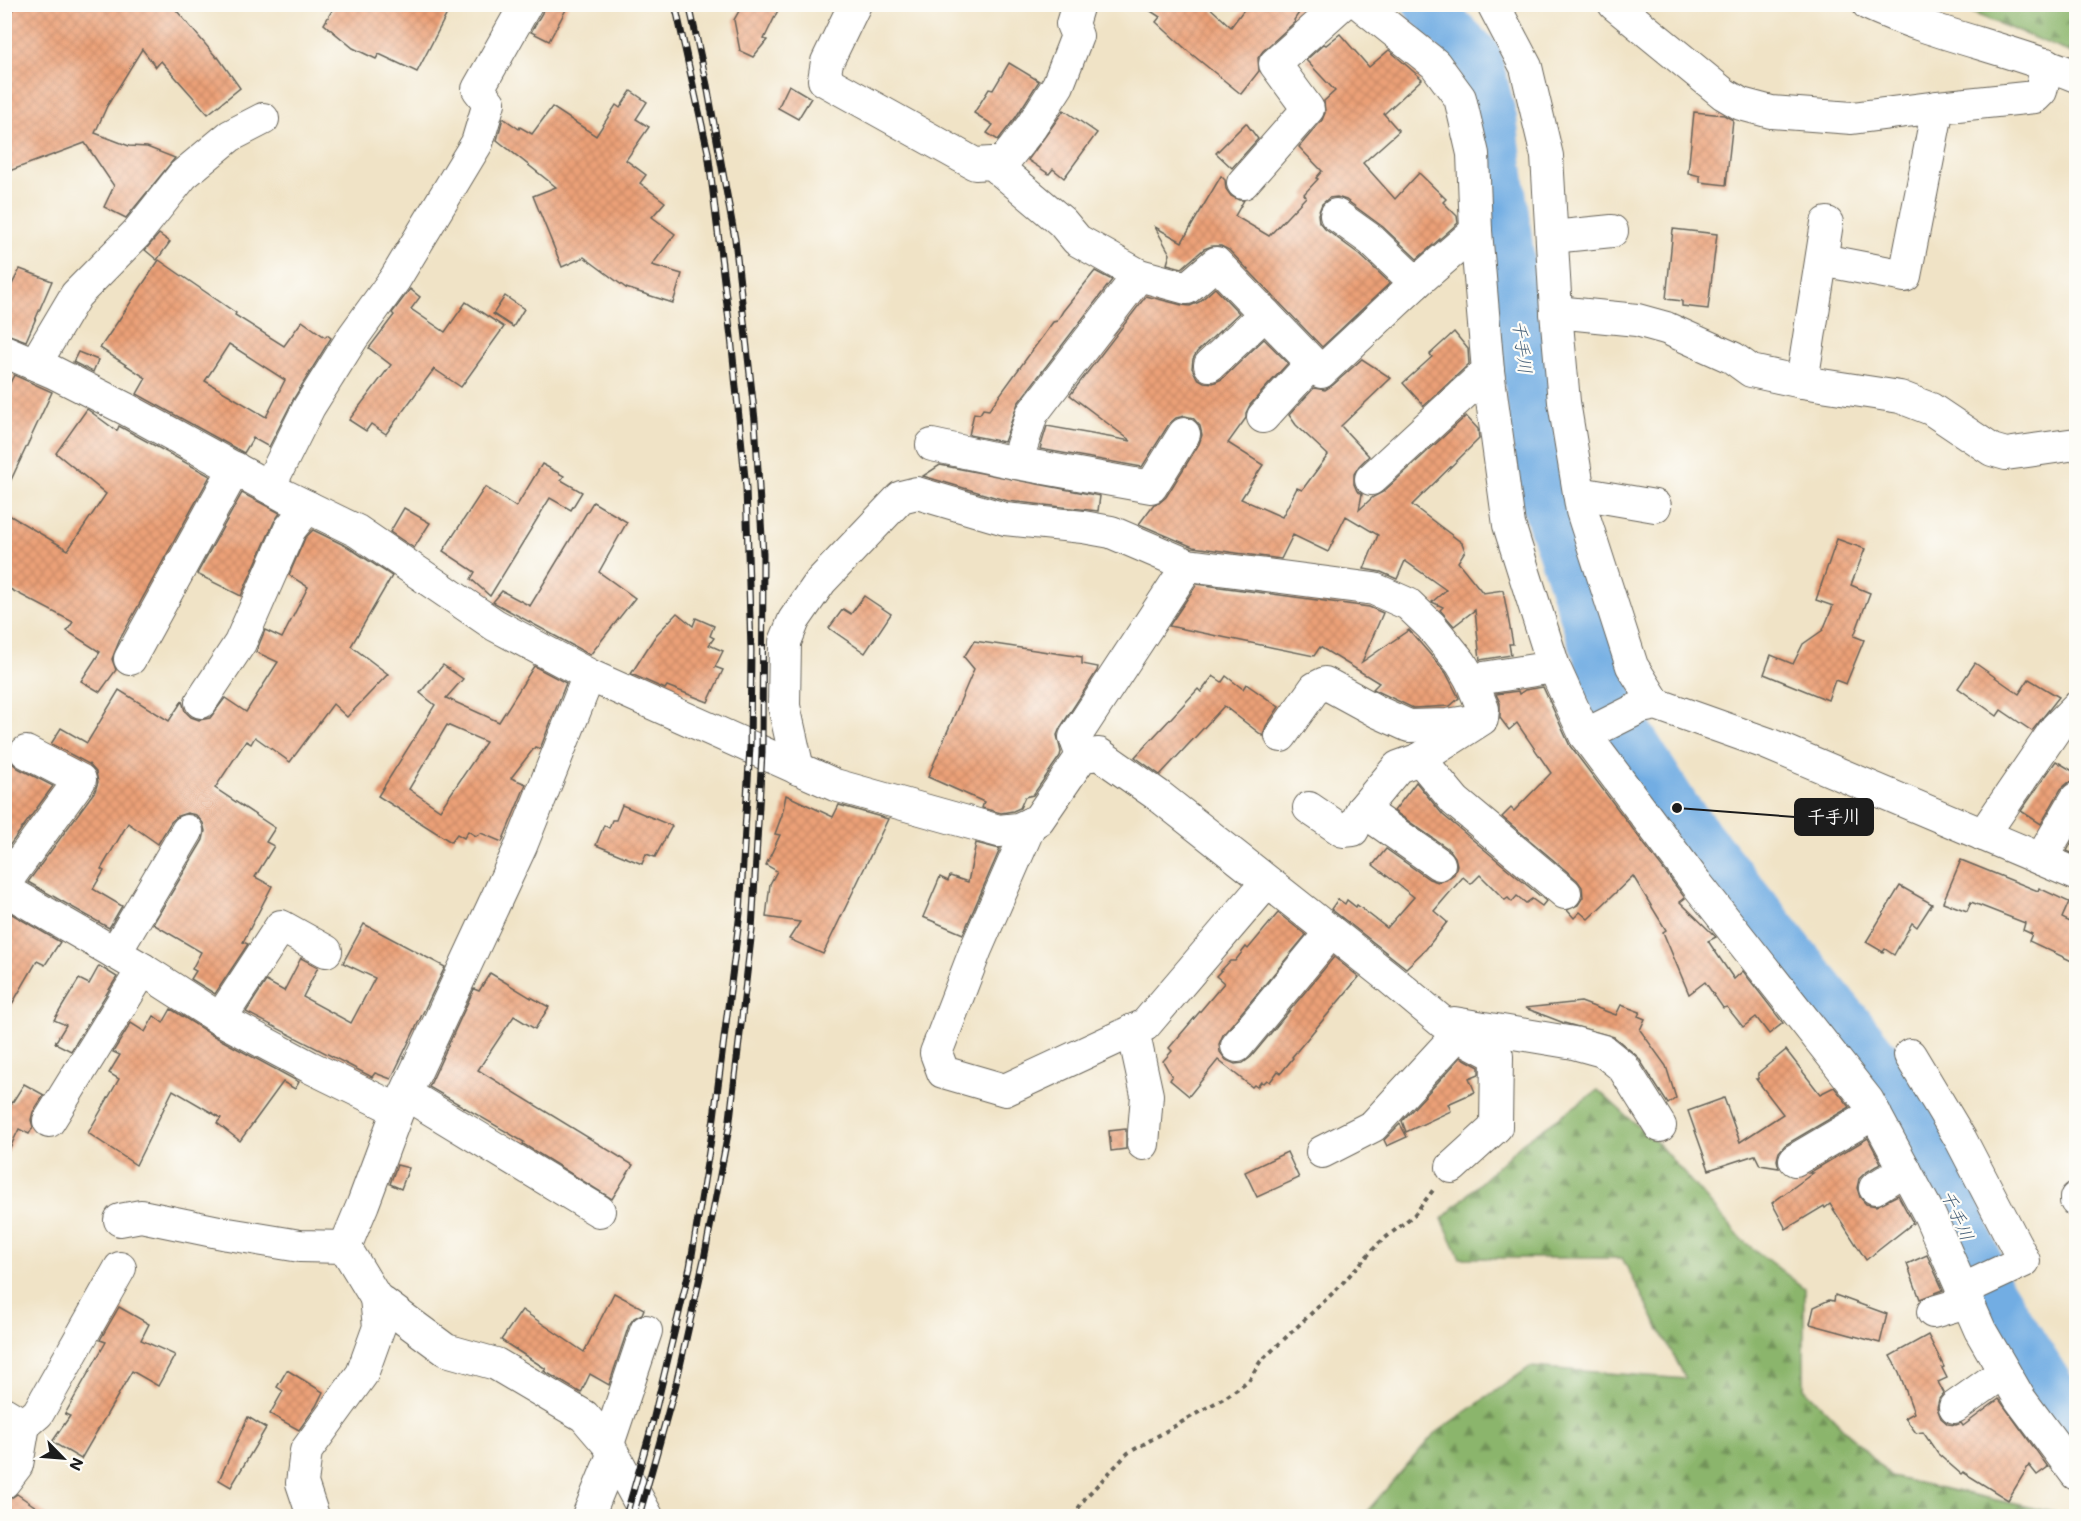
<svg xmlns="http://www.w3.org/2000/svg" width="2081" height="1521" font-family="Mali,'Klee One',sans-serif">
	<defs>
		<pattern id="forest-firs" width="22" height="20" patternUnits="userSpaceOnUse" patternTransform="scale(1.5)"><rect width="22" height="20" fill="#8bb56c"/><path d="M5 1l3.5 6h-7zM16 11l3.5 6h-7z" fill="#719258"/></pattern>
		<pattern id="building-cross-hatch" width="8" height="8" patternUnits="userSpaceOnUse" patternTransform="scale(1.5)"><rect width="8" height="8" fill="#eba077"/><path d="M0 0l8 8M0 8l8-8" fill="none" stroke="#c98966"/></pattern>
	</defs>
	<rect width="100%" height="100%" fill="#fdfcf7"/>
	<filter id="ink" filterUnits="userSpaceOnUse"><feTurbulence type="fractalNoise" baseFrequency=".0167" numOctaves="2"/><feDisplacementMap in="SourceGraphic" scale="12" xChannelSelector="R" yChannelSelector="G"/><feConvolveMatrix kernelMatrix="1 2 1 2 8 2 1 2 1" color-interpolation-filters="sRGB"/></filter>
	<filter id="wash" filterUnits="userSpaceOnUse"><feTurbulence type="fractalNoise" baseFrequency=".008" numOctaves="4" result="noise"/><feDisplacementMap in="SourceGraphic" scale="24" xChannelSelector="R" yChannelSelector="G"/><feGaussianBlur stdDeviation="1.35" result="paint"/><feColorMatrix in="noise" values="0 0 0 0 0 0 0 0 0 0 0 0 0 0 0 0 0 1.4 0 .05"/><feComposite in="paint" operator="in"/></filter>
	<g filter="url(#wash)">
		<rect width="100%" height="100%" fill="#f0e3c6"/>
		<g fill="url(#forest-firs)" stroke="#546844" stroke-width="1.5">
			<path d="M1953,5H2076V55Z"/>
			<path d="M1598,1090L1660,1146L1742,1240L1804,1288V1388L1891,1477L2070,1516H1363L1433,1435L1530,1367L1686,1379L1622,1258H1460L1442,1219L1522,1143Z"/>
		</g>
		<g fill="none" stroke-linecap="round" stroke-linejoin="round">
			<path stroke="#72ade3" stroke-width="46" d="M1426,4L1478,56L1494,119L1541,494L1615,710L1677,808L1904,1092L1959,1211L1991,1291L2076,1426"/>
		</g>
		<g id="blocks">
			<g fill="url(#building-cross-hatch)" fill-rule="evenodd">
				<path d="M15,4H171L217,58L218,57L240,88L208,114L161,61L156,67L142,49L107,106L95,133L129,146L147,147L175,158L126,218L104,207L114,186L85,143L4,173V31Z"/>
				<path d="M336,4H452L417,72L379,54L376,59L353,48L324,24Z"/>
				<path d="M544,4H569L549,41L531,32L542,13Z"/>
				<path d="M743,4H781L764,39L767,40L753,57L740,51L734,20Z"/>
				<path d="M1140,4H1206L1231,27L1248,4H1305L1294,20L1295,22L1263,51L1258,58L1259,71L1241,94L1189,52L1156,22L1160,17Z"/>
				<path d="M1340,34L1369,67L1389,50L1422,79L1384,114L1399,131L1363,163L1395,199L1419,173L1446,199L1443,202L1457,216L1458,223L1417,259L1383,227L1346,200L1337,197L1329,198L1322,204L1318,214L1319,222L1325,229L1359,254L1390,283L1322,347L1229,250L1221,246H1212L1204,249L1182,268L1167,264L1170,254L1155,227L1182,242L1221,176L1225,180L1226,189L1231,196L1239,200H1244L1235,216L1269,236L1306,197L1304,194L1318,179L1316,178L1322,171L1299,147L1322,120L1325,113L1324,101L1335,91L1306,60L1324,44L1326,45Z"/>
				<path d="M1009,63L1039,81L1016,117L998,140L987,133L993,125L974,113L989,89L993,90Z"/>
				<path d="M789,85L811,98L798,119L778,108Z"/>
				<path d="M631,91L647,102L636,119L649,127L626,160L646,175L640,183L665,202L652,217L675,234L652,265L682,274L673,303L626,288L584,257L562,267L533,196L556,187L497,140L503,118L519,129L520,127L532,134L552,107L596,136L616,105L620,108Z"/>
				<path d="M1064,110L1097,133L1064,178L1053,169L1049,174L1028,160Z"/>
				<path d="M1694,112L1724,115L1733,120L1726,185L1700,182V176L1688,173Z"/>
				<path d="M1246,123L1258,139L1232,168L1216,153Z"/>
				<path d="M1673,229L1717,234L1708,309L1682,306V301L1666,299Z"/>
				<path d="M159,234L170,242L157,260L145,250Z"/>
				<path d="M159,260L236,313L235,315L284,346L302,321L325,337L327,335L331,338L294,398L269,447L253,438L244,453L137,394L146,378L100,348ZM229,344L285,380L266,417L205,381Z"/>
				<path d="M20,269L52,281L26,341L4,333V300Z"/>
				<path d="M1095,271L1112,280L1018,403L1004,442L969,435L974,413L980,414L983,409L989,410L1053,322L1057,321L1063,311Z"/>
				<path d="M1215,288L1239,313L1197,352L1193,359L1192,368L1197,378L1204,382L1213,383L1222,379L1264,339L1288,363L1250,405L1246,413V418L1228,443L1263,465L1241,499L1282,517L1297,488L1302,490L1328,455L1296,425L1289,415L1314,388L1325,390L1333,385L1362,359L1391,378L1341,426L1369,456L1359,466L1354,474V484L1357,491L1362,494L1359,510L1373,497L1383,492L1466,416L1478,429L1479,439L1412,505L1462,543L1465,551L1458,562L1483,593L1503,590L1513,644H1509L1511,655L1480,660L1475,610L1454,626L1440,610L1443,607L1432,602L1446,590L1405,561L1397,579L1381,572L1364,569L1378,535L1346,516L1328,552L1293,535L1281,559L1193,547L1139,524L1154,504L1159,503L1166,497L1199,444L1202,435L1200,426L1193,418L1185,416L1176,418L1169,424L1142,467L1040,449L1047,426L1131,441L1070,395L1146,296L1182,305L1190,306L1199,302Z"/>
				<path d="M410,289L420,297L411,309L445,332L466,302L504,327L461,387L434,369L386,434L371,424L366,431L349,420L391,365L369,348L394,315L392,313Z"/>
				<path d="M505,296L524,309L513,327L493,314Z"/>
				<path d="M1454,332L1468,349L1469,364L1424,406L1403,383L1432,357L1430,354Z"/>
				<path d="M78,352L98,360L93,372L73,362Z"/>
				<path d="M14,375L52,392L4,495V395Z"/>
				<path d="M87,409L117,431L119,426L210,476L120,639L112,659L116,670L100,692L81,681L100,652L67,631L73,622L4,586V512L68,550L106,494L56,453Z"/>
				<path d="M542,464L564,476L561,480L582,492L571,510L550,498L490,596L471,579L475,572L443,551L485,487L516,507Z"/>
				<path d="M940,465L1100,496L1098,511L1008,501L923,476Z"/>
				<path d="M242,493L280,513L274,522L241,596L197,574Z"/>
				<path d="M593,502L627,522L599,572L635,598L590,655L493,602L502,591L530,606Z"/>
				<path d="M404,508L430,523L414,548L390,532Z"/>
				<path d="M313,530L348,547L392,576L351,646L388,674L347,717L333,704L290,762L255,737L251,744L246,741L215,788L275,828L266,842L274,846L255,877L272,886L243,942L248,944L215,994L191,979L196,971L192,969L201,952L153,924L203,840L205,831L203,823L196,815L187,813L178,816L171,822L158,844L128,823L101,869L104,871L93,889L122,906L109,928L28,882L95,791L98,782L96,772L89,764L51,744L61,728L87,743L119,690L169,721L182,701L185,711L191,717L199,720L210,718L225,698L246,712L278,662L256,652L265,630L282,638L308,587L289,575L305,538Z"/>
				<path d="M1837,539L1865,549L1851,585L1870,593L1854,636L1864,640L1846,684L1835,680L1828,700L1764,674L1771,655L1793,664L1803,644L1823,630L1833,606L1816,600Z"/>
				<path d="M1197,584L1369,607L1383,613L1362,662L1409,630L1446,673L1459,698L1450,706L1413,708L1373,689L1379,683L1320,647L1314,656L1169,626Z"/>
				<path d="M864,596L891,614L865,653L829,628L843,609L851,614Z"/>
				<path d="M677,613L693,626L696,618L714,626L710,636L714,638L709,645L723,651L715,667L723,670L708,702L667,686L665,689L631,674L656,635Z"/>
				<path d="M974,641L1082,657V664L1098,667L1097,671L1060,728L1057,735L1061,752L1060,756L1033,795L1025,797L1020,808L1013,811L1001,813L982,808L984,802L928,777L974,669L964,657Z"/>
				<path d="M1975,663L2019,694L2029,679L2059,697L2032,731L2001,710L1997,716L1958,688Z"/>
				<path d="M443,665L463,679L446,698L499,722L534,666L566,683L540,749L535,747L511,778L526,784L502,842L481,833L476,836L468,831L464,838L457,834L451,842L378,796L435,705L420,693ZM447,725L486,742L440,810L409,789Z"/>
				<path d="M1213,676L1222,682L1226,676L1243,689L1246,684L1279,707L1266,726L1263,736L1224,706L1160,775L1135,757L1198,689L1201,692Z"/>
				<path d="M1543,687L1570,746L1685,898L1680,902L1716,937L1708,941L1734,979L1743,971L1783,1023L1769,1034L1756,1017L1743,1027L1727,1007L1723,1008L1705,982L1689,994L1663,932L1666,930L1633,876L1588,919L1580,912L1574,918L1567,910L1578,905L1583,897L1582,887L1577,880L1502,817L1511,808L1514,811L1551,773L1517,723L1509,730L1500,718V703L1496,694L1518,691L1519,694L1525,690Z"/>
				<path d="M4,739L11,743L8,752L11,762L18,768L53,786L4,853Z"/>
				<path d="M2056,761L2076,773V781L2068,783L2061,789L2041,824L2021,811Z"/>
				<path d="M1416,782L1443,815L1546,901L1542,906L1532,899L1526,903L1517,896L1512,902L1508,898L1505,900L1480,875L1471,884L1463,877L1434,911L1447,922L1426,949L1406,968L1331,909L1338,899L1345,904L1347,900L1356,907L1357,905L1387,928L1414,897L1373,865L1386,849L1429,879L1438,882L1446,880L1454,874L1457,865L1455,857L1450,850L1394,811Z"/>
				<path d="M786,795L833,817L839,805L888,819L823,954L789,939L800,922L766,917L770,884L777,871L766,865L780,835L775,834L782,815Z"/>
				<path d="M622,805L672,826L655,857L646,854L642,864L596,845L604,825L609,828L612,820H616Z"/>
				<path d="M2076,834V855L2067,851Z"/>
				<path d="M976,843L1000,849L963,934L923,917L940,877L948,881L950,876L968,882Z"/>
				<path d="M1961,860L2038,891L2039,888L2069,902L2062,918L2076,925V963L2029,941L2032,934L2023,930L2025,923L1971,902L1967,911L1943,902Z"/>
				<path d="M1900,886L1932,904L1917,927L1912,923L1894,955L1885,949L1883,952L1866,942Z"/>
				<path d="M5,910L60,942L45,965L37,961L4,1018Z"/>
				<path d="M1278,913L1306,935L1223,1035L1219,1044L1220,1052L1226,1060L1235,1064L1243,1063L1251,1057L1334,957L1359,977L1292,1057L1293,1058L1281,1073L1278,1071L1270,1082L1267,1080L1264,1083L1261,1082L1257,1087L1254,1085L1252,1087L1218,1060L1189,1096L1170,1080L1172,1077L1163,1061L1172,1051L1169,1048L1224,983L1216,976L1230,961H1235L1246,947L1248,949Z"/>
				<path d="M364,924L445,967L391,1079L375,1073L372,1077L246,1012L266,981L284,991L301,958L318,967L303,997L351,1023L375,978L343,963Z"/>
				<path d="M99,966L117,977L71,1051L55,1043L66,1025L54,1020L79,979L89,984Z"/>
				<path d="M490,973L531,998V997L549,1007L535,1029L514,1016L478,1070L633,1165L612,1199L523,1144L524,1142L429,1087L474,989L479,991Z"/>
				<path d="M1581,1002L1616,1015L1621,1005L1640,1012L1638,1016L1645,1019L1640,1030L1666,1066L1676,1098L1668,1104L1638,1057L1614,1037L1564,1023L1525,1008Z"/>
				<path d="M171,1009L212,1035L299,1082L295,1089L283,1082L240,1141L217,1123L221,1118L173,1090L136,1165L88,1133L119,1079L109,1073L120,1055L113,1052L131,1023L145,1032L154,1016L163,1023Z"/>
				<path d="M1786,1050L1820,1094L1834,1087L1850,1107L1785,1145L1779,1152L1777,1160L1779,1168L1760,1165L1755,1155L1709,1170L1688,1111L1724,1098L1740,1142L1783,1114L1756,1079H1758V1073Z"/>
				<path d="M1461,1057L1479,1067V1074L1469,1078L1475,1092L1448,1104L1451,1111L1406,1132L1402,1121Z"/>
				<path d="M24,1084L44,1095L33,1112L31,1120L33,1127L29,1134L19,1129L4,1160V1098L12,1103Z"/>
				<path d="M1400,1124L1407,1137L1387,1146L1384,1140Z"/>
				<path d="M1126,1129V1149L1111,1151L1109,1131Z"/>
				<path d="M1868,1138L1881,1163L1865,1173L1859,1179L1857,1188L1860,1197L1866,1204L1876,1206L1898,1195L1913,1223L1866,1260L1830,1204L1825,1208L1824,1206L1786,1229L1772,1203L1813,1173H1809Z"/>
				<path d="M1287,1152L1299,1178L1257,1197L1245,1172Z"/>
				<path d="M397,1165L409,1168L401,1189L390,1184Z"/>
				<path d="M1927,1255L1943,1290L1920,1299L1907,1264Z"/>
				<path d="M614,1293L644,1309L642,1314L634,1318L629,1325L609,1385L590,1374L581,1393L544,1371L546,1369L501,1340L522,1310L584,1352Z"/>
				<path d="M1835,1295L1887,1314L1880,1343L1810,1324L1814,1307L1829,1300L1834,1301Z"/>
				<path d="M119,1307L149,1324L141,1340L175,1355L158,1386L132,1371L81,1459L52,1442L70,1416L65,1414L106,1342L100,1340Z"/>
				<path d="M1928,1335L1944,1367L1942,1368L1947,1378L1938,1382L1944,1393L1939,1399L1937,1408L1941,1418L1948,1424L1956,1425L1961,1423L1963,1426L1999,1399L2048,1467L2037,1475L2029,1465L2008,1500L1963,1472L1961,1474L1938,1454L1923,1432L1916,1433L1905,1418L1914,1413L1899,1372L1890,1356Z"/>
				<path d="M287,1370L323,1392L316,1406L299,1430L270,1414L283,1391L277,1387Z"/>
				<path d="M248,1417L266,1428L231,1487L219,1480Z"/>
				<path d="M17,1494L49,1516H4V1506L9,1499Z"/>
			</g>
		</g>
	</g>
	<g filter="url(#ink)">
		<use href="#blocks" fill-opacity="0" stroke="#666258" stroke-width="1.5"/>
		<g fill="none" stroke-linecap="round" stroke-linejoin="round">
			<g stroke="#666258" stroke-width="34">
				<g id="minor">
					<path d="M855,4L827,62L824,80L975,164L992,163L1062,222L1077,240L1139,275L1187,288L1216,263L1321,372L1416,283L1476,231"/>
					<path d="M1360,4L1435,64L1460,98L1473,154L1476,231L1488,371L1509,525L1554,667L1585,735L1696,883L1868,1101L1930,1216L1980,1330L2020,1399L2076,1474"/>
					<path d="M1493,4L1526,67L1547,156L1556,312L1564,402L1582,511L1632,666L1656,704"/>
					<path d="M1614,4L1724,94L1741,104L1771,112L1852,118L1938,107L1905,276L1822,260"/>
					<path d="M1868,4C1935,35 2008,48 2076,76"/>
					<path d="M1938,107L2035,97L2041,91L2047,64"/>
					<path d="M998,169L1031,127L1058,85L1077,36L1072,24L1078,4"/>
					<path d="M1243,183L1308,109L1275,64L1342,4"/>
					<path d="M1336,215L1371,240L1416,283"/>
					<path d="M1552,237L1612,231"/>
					<path d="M1556,312L1637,320L1666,328L1733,358L1751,371L1802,382L1900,397L1931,409L1992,450L2006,454L2076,444"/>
					<path d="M4,351L53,372L126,409L285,496L357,531L495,625L589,675L835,785L999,831L1018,829L1038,820L1082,756L1099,754L1159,796L1387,976L1441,1021L1467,1040L1497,1056L1496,1127L1452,1167"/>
					<path d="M35,364L76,295L136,234L183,175L230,136L263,119"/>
					<path d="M1210,365L1265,314"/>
					<path d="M1802,382L1827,223"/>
					<path d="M1263,417L1312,363"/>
					<path d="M932,445L1016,463L1151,487L1184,434"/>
					<path d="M1016,463L1032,414L1139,275"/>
					<path d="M1371,479L1488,371"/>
					<path d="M269,487L309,407L353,337L395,279L477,143L489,103L478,89L526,4"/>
					<path d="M1579,493L1655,506"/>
					<path d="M130,659L235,468"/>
					<path d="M589,675L521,846L398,1110L363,1204L345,1247L376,1298L446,1350L496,1364L584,1416L608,1444L647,1516"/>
					<path d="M201,702L240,643L290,529L308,507"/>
					<path d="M1585,735L1641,707L1656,704L1766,743L2076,874"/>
					<path d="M1281,736L1315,688L1325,683L1378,712L1409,726L1447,725L1472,721"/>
					<path d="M1082,756L1075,737L1188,565"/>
					<path d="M1420,759L1455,801L1565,893"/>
					<path d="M798,769L784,706L785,642L794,620L821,581L901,497L917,493L1005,519L1083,527L1111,532L1188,565L1374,589L1408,604L1431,626L1461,663L1471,680"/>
					<path d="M1309,808L1343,831L1353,830L1362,810"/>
					<path d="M1031,823L976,949L936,1053L943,1072L1005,1090L1145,1025L1267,882"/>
					<path d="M1983,835L2056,728L2076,708"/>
					<path d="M2041,859L2076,799"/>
					<path d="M1439,864L1362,810L1398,767L1420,759L1482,719L1483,709L1471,680L1554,667"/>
					<path d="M4,884L80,780L26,752"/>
					<path d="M4,889L136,965L220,1019L310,1067L398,1110"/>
					<path d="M115,953L187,831"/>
					<path d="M220,1019L281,926L326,951"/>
					<path d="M1454,1023L1574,1043L1603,1051L1623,1067L1660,1126"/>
					<path d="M1133,1030L1147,1095L1143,1144"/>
					<path d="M1237,1046L1331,932"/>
					<path d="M1910,1055L1961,1140L2024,1261L1962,1290"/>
					<path d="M406,1094L599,1211"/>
					<path d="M49,1121L143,969"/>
					<path d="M1322,1152L1373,1126L1458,1034"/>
					<path d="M1795,1160L1875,1113"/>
					<path d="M1875,1188L1905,1169"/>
					<path d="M2076,1198V1201"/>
					<path d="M120,1220L141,1216L228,1234L300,1246L345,1247"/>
					<path d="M1933,1312L1967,1302"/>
					<path d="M1955,1407L2004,1372"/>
					<path d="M4,1413L24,1425L38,1413L120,1268"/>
					<path d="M608,1444L646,1331"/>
					<path d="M4,1482L17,1465L24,1425"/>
					<path d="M313,1516L302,1483L306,1451L362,1374L379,1327L376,1298"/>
					<path d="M588,1516L613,1455"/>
				</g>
			</g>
			<path stroke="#666258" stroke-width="4" stroke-dasharray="4.5 4.5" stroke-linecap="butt" d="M1073,1516L1086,1497L1128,1453L1229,1395L1249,1380L1260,1362L1337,1289L1379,1243L1414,1215L1434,1189"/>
			<use href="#minor" stroke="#fff" stroke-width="32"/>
			<g stroke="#1c1c1c" stroke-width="7">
				<g id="rail">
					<path d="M626,1516L651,1429L690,1267L712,1133L740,913L750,747L751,650L746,488L731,337L708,152L675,4"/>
					<path d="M639,1516L676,1384L704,1259L729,1128L752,930L762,753L763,554L755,420L735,239L707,85L689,4"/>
				</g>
			</g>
			<use href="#rail" stroke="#fdfcf7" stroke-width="4.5" stroke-dasharray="14" stroke-linecap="butt"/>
		</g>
	</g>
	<g text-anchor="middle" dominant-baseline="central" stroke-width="4.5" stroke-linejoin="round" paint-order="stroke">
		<g font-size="18" font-style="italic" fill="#435d76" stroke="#fdfcf7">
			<text transform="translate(1523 347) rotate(83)">千手川</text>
			<text transform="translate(1958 1215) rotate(66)">千手川</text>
		</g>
	</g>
	<path fill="none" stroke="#1c1c1c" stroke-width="2" d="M1677 808L1795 817"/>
	<circle fill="#1c1c1c" stroke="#fdfcf7" stroke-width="2" cx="1677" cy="808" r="6"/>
	<rect fill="#1c1c1c" stroke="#1c1c1c" stroke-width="2" x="1795" y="799" width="78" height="36" rx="6"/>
	<g font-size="18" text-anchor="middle" font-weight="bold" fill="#fff">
		<text x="1834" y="823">千手川</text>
	</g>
	<rect width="2081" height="1521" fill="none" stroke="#fdfcf7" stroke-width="24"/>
	<g transform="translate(63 1458) rotate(115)" stroke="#fdfcf7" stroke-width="4.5" paint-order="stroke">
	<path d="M0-4.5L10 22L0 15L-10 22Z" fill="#1c1c1c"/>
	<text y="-9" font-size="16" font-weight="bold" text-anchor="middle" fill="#1c1c1c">N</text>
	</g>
</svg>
